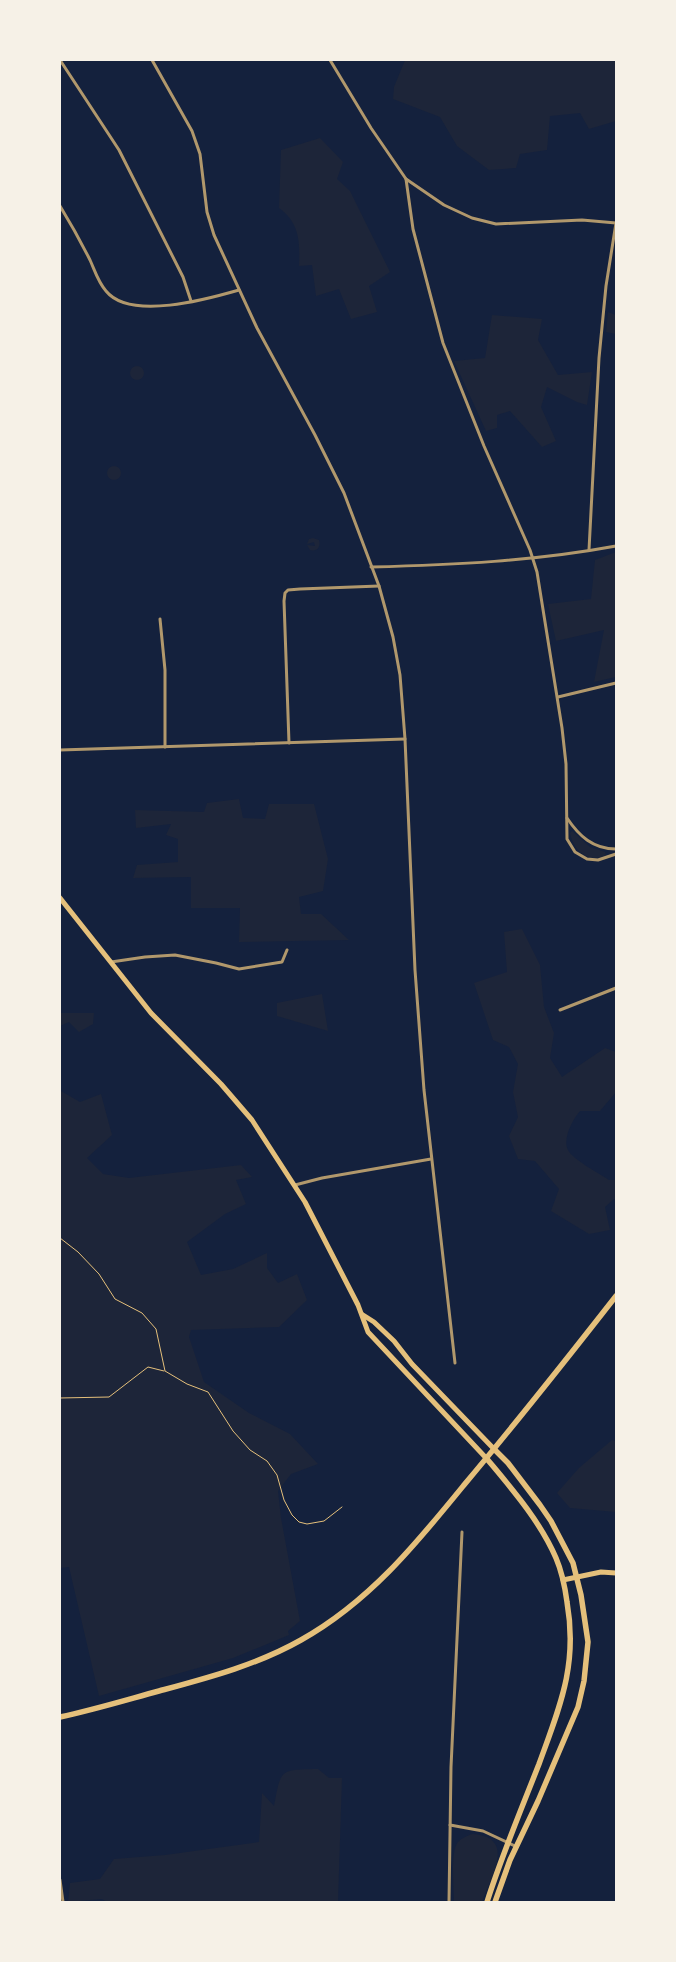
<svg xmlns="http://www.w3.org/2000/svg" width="676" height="1962" font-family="Figtree,sans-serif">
	<rect width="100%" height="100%" fill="#14213d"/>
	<g fill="#1d2539">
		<path d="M405,60H616V121L589,129L580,113L550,116L547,150L520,154L516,168L489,170L457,146L440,117L393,99L394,87Z"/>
		<path d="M320,138L343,162L337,179L350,191L390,272L369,286L377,312L351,319L339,289L316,296L312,265L299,266C300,243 300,223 279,208L281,150Z"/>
		<path d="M608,312L616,315V334L606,332Z"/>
		<path d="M492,315L542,319L538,340L558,375L592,372L587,405L577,402L547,387L541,407L556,441L542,447L510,411L497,415V428L486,431L454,361L485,358Z"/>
		<circle cx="137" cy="373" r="7"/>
		<circle cx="114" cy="473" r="7"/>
		<path d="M313,538L319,540C321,547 317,552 310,550L307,545L315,546L314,542L307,544L309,539Z"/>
		<path d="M616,552V677L594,682L604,630L556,641L548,604L591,599L595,560Z"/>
		<path d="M239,799L243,818L265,819L269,804H314L328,859L323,891L299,897L301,914H321L349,940L239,942L240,908H191V877L133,878L137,865L178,862V839L166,835L171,824L136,828L135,810L204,812L207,803Z"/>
		<path d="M572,831L590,847L605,852L606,855C588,864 573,850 570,833Z"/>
		<path d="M522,929L540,965L544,1007L554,1033L550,1058L562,1077L605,1048L616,1052V1092L600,1111H580C573,1119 562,1139 568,1150C572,1159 600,1174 609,1180H616V1200L614,1199L605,1207L610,1230L589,1234L551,1211L559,1189L535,1161L518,1159L509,1136L518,1117L513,1092L518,1064L509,1047L493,1040L474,983L507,972L504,932Z"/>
		<path d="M322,994L328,1031L277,1016V1003Z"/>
		<path d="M60,1013H94L93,1024L79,1032L69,1022L60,1026Z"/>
		<path d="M60,1088L61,1091L80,1102L101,1094L112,1135L87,1158L103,1174L129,1178L241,1165L252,1177L236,1180L246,1204L225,1214L187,1242L201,1275L233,1269L267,1253V1268L278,1283L297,1274L307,1300L279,1327L191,1330L189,1337L204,1382L249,1413L290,1434L318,1464L291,1474L278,1491L281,1518L300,1621L288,1631L289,1635L233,1658L99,1696L69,1567L60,1568Z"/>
		<path d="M612,1440L616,1441V1512L570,1508L557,1493L579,1468Z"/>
		<path d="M318,1769L329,1778H342L338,1902H107L102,1899L68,1902L70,1883L100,1879L114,1859L165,1855L259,1842L262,1793L274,1806C281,1768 280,1770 318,1769Z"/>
		<path d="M472,1834C518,1837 490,1878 482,1902H454C454,1889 450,1851 458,1842C462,1838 467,1836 472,1834Z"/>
	</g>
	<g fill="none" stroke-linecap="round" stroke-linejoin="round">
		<g stroke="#e5c07b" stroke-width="1">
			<path d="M60,1238L78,1252L99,1274L115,1299L142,1313L156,1329L165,1371L187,1384L208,1392L233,1431L250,1450L267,1461L277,1475L284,1500L292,1515L299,1522L307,1524L324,1521L342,1507"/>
			<path d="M60,1398L109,1397L148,1367L164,1371"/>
		</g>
		<g stroke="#b1986c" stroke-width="3">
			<path d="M60,60L119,150L183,277L191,301"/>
			<path d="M152,60L192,131L200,154L207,212L214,235L257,328L315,435L344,493L379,586L393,637L400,675L405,739L415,970L424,1090L455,1363"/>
			<path d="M330,60L371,128L406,179L444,205L472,218L496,224L582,220L616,223"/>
			<path d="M406,179L413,229L443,343L484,446L530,550L537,572L562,728L566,764L567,839L575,852L587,859L598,860L616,854"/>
			<path d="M60,206C71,224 81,242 90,260C95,271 98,282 106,291C130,321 208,299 239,290"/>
			<path d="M589,550L599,358L606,286L616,223"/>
			<path d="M371,567C454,565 535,561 616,546"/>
			<path d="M160,619L165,670V747"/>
			<path d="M558,697L616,683"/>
			<path d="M289,743L284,601L285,593L288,590L300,589L379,586"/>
			<path d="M60,750L405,739"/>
			<path d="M567,818C579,836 593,849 616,849"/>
			<path d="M111,962L145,957L175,955L216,963L239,969L282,962L287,950"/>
			<path d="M560,1010L616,988"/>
			<path d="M295,1185L322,1178L431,1159"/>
			<path d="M450,1825L483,1831L517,1847"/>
			<path d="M60,1880L63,1902"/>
			<path d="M449,1902L451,1767L462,1532"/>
		</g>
		<g stroke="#e5c07b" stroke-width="5">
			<path d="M60,898L151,1013L221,1084L252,1120L305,1202L358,1305L368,1332L487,1459"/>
			<path d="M363,1315L374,1322L394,1341L412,1364L494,1449"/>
			<path d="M563,1580L601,1572L616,1573"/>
		</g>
		<g stroke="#e5c07b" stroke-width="5.5">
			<path d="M494,1449L508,1463L540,1505L551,1521L573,1563L581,1595L588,1642L584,1681L578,1707L538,1801L510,1860L495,1902"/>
			<path d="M60,1717C93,1710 126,1700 159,1691C207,1678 257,1665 301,1640C369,1602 416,1544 464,1485C516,1423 566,1360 616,1296"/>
			<path d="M487,1902C502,1855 521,1810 539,1764C560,1706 578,1665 567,1602C565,1587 562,1572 556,1558C540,1521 512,1489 487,1459"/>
		</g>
	</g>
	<rect width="676" height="1962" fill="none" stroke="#f6f1e7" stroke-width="122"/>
</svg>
